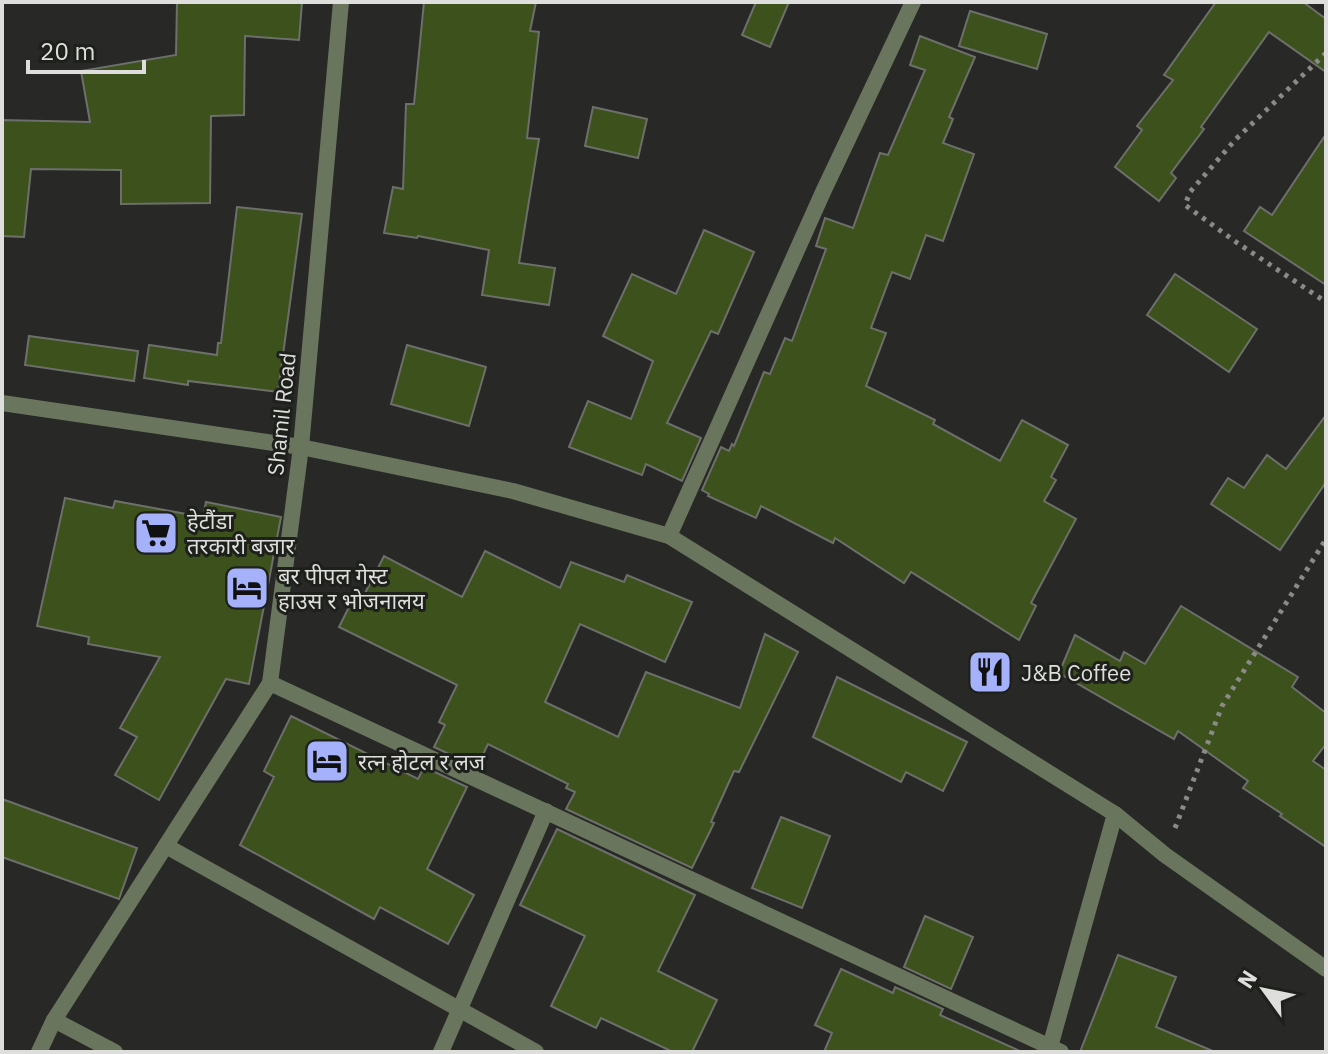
<svg xmlns="http://www.w3.org/2000/svg" width="1328" height="1054" font-family="'IBM Plex Sans','Noto Sans Devanagari',sans-serif">
	<rect width="100%" height="100%" fill="#282926"/>
	<g fill="#3c511c" stroke="#6d6f6b" stroke-width="2">
		<path d="M177,2H302L299,40L245,36L244,115L211,116L210,203L121,204V170L31,169L24,237L2,236V120L90,122L81,71L176,55Z"/>
		<path d="M424,2H536L530,31L539,32L527,138L539,139L519,263L555,268L549,305L482,295L489,250L418,236L417,238L384,233L393,187L403,189L406,104H414Z"/>
		<path d="M756,2H789L770,47L742,35Z"/>
		<path d="M1216,2H1303L1326,19V72L1269,32L1201,127L1204,129L1171,173L1176,178L1159,201L1115,167L1142,130L1137,126L1173,80L1164,75Z"/>
		<path d="M970,11L1047,34L1037,69L959,46Z"/>
		<path d="M920,36L975,57L949,117L953,119L943,143L974,154L943,241L926,235L910,279L892,272L871,328L886,333L866,386L935,420L933,424L1000,461L1022,420L1068,445L1051,477L1056,480L1044,501L1076,519L1031,603L1036,606L1019,640L911,572L904,583L835,538L833,543L761,506L756,518L708,496L709,494L702,490L721,447L729,451L732,444L734,446L764,372L770,374L785,338L792,341L826,249L816,246L825,218L853,228L880,153L888,155L925,70L910,65Z"/>
		<path d="M593,107L647,119L638,158L585,146Z"/>
		<path d="M1326,134V285L1244,231L1260,207L1272,215Z"/>
		<path d="M237,207L302,214L278,392L188,381V385L144,378L149,345L217,355L218,343H221Z"/>
		<path d="M704,230L754,252L718,334L711,331L667,423L701,438L682,481L646,464L642,475L569,447L588,401L631,419L653,361L603,336L632,274L676,294Z"/>
		<path d="M1175,274L1257,329L1229,372L1147,315Z"/>
		<path d="M29,336L138,351L134,381L25,365Z"/>
		<path d="M407,345L486,367L469,426L391,404Z"/>
		<path d="M1326,415V482L1280,550L1211,504L1228,478L1244,488L1267,455L1286,469Z"/>
		<path d="M65,498L113,508L115,501L203,517L206,502L281,517L249,684L226,679L159,800L115,775L137,737L120,728L160,657L88,644L89,637L37,626Z"/>
		<path d="M485,551L560,588L571,562L624,582L627,575L692,602L665,662L580,624L545,702L618,737L646,672L740,708L765,634L798,652L739,772L734,771L711,822L714,823L692,868L566,809L575,792L566,788L568,784L488,744L477,767L434,747L445,725L439,722L457,685L339,627L353,599L360,603L384,556L462,597Z"/>
		<path d="M1181,606L1298,677L1292,687L1326,713V744L1313,761L1326,770V847L1280,816L1282,814L1243,788L1248,781L1178,731L1174,739L1059,673L1075,635L1120,661L1124,652L1145,664Z"/>
		<path d="M837,677L967,742L943,791L906,772L901,782L813,737Z"/>
		<path d="M291,716L418,779L424,767L467,787L427,869L474,895L448,944L380,907L374,919L240,845L274,777L264,771Z"/>
		<path d="M2,799L137,848L119,899L2,857Z"/>
		<path d="M781,817L830,836L802,908L752,888Z"/>
		<path d="M557,829L695,895L658,971L717,1000L692,1052H673L601,1018L596,1028L551,1006L585,936L520,905Z"/>
		<path d="M925,916L973,937L951,989L904,967Z"/>
		<path d="M1118,955L1176,977L1156,1027L1215,1052H1080Z"/>
		<path d="M841,969L893,993L895,987L943,1009L940,1015L1022,1052H824L832,1033L815,1025Z"/>
	</g>
	<g fill="none" stroke-linecap="round" stroke-linejoin="round">
		<g stroke="#8a8b88" stroke-width="5" stroke-dasharray="4 6" stroke-linecap="butt">
			<path d="M1326,53L1235,140L1190,192L1185,205L1236,242L1326,302"/>
			<path d="M1175,828L1222,706L1326,539"/>
		</g>
		<g stroke="#6a755e" stroke-width="16">
			<path d="M669,536L823,192L913,2"/>
			<path d="M270,683L1061,1052"/>
			<path d="M166,846L536,1052"/>
			<path d="M54,1020L115,1052"/>
			<path d="M1050,1047L1115,814"/>
			<path d="M39,1052L54,1020L270,683L301,447L341,2"/>
			<path d="M441,1052L546,811"/>
		</g>
		<path stroke="#6a755e" stroke-width="16" d="M2,403L301,447L513,491L669,536L1115,814L1165,855L1326,969"/>
	</g>
	<defs>
		<g id="supermarket-square" transform="scale(2.3)"><rect x="-9" y="-9" width="18" height="18" rx="4" fill="#a6b1fc" stroke="#1e201c"/><path d="M-6-5.5h2.5l.6 2H6L4.5 2H-2.5L-4.4-4H-6ZM-1.5 3.2a1.3 1.3 0 1 0 .1 0ZM3 3.2a1.3 1.3 0 1 0 .1 0Z" fill="#111"/></g>
		<g id="hotel-square" transform="scale(2.3)"><rect x="-9" y="-9" width="18" height="18" rx="4" fill="#a6b1fc" stroke="#1e201c"/><path d="M-6-4.5h1.5V1H6V5H4.5V3h-9V5H-6ZM-4 0a1.8 1.8 0 1 1 3.6 0ZM.5 0V-2.5h3Q6-2.5 6 0Z" fill="#111"/></g>
		<g id="restaurant-square" transform="scale(2.3)"><rect x="-9" y="-9" width="18" height="18" rx="4" fill="#a6b1fc" stroke="#1e201c"/><path d="M-5-6h1v4h1v-4h1v4h1v-4h1v5L-1.5 .5V6h-2V.5L-5-1ZM5-6V6H3V1.5H1.5Q1.5-4 5-6Z" fill="#111"/></g>
	</defs>
	<g fill-rule="evenodd">
		<use href="#supermarket-square" x="156" y="533"/>
		<use href="#hotel-square" x="247" y="588"/>
		<use href="#restaurant-square" x="990" y="672"/>
		<use href="#hotel-square" x="327" y="761"/>
	</g>
	<g text-anchor="middle" dominant-baseline="central" stroke-width="6" stroke-linejoin="round" paint-order="stroke">
		<g font-size="22" fill="#dedfdd" stroke="#1e201c">
			<text transform="translate(281 414) rotate(-84)">Shamil Road</text>
		</g>
		<g font-size="22" fill="#dedfdd" stroke="#1e201c" text-anchor="start">
			<text x="187" y="520">हेटौंडा<tspan x="187" dy="25">तरकारी बजार</tspan></text>
			<text x="278" y="575">बर पीपल गेस्ट<tspan x="278" dy="25">हाउस र भोजनालय</tspan></text>
			<text x="1021" y="672">J&amp;B Coffee</text>
			<text x="358" y="761">रत्‍न होटल र लज</text>
		</g>
	</g>
	<rect width="1328" height="1054" fill="none" stroke="#dedfdd" stroke-width="8"/>
	<g transform="translate(1264 990) rotate(303)" stroke="#1e201c" stroke-width="6" paint-order="stroke">
	<path d="M0-6L14 30L0 20L-14 30Z" fill="#dedfdd"/>
	<text y="-12" font-size="22" font-weight="bold" text-anchor="middle" fill="#dedfdd">N</text>
	</g>
	<path d="M28 60v12h116v-12" fill="none" stroke="#dedfdd" stroke-width="4"/>
	<text x="40" y="60" font-size="24" fill="#dedfdd" stroke="#1e201c" stroke-width="6" paint-order="stroke">20 m</text>
</svg>
